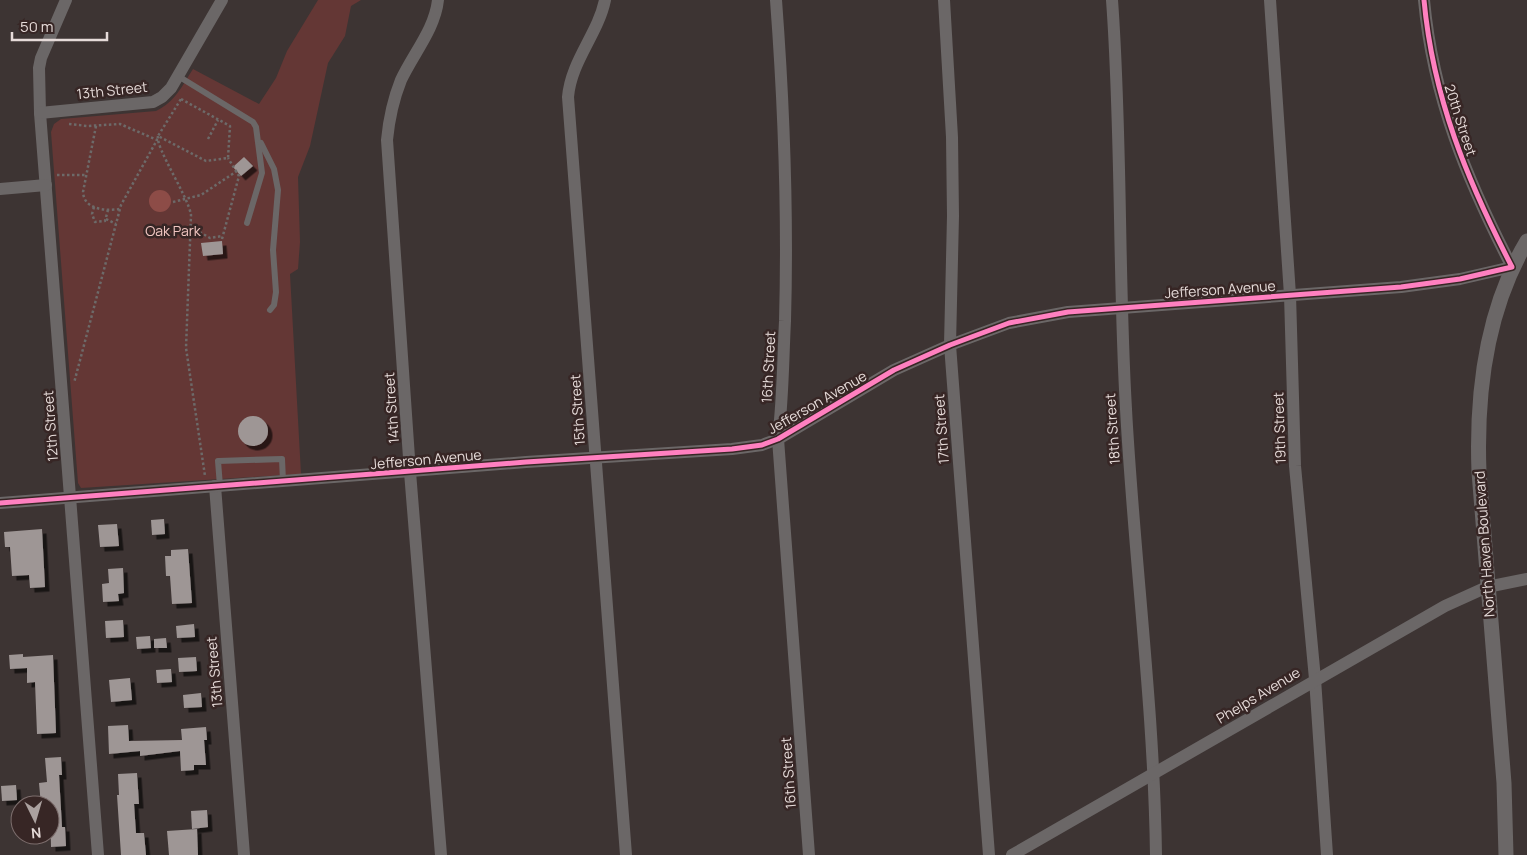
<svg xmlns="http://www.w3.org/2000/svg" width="1527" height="855" font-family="Manrope,sans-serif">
	<defs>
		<filter id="shadow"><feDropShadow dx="4.5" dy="4.5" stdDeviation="0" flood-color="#0009"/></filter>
	</defs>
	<rect width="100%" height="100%" fill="#3d3433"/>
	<path fill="#643735" d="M318,0H361L351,6L345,36L328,63L310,146L298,177L300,242L298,269L290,274L301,474L81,488L78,483L51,132L54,124L61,119L156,111C175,102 182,86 193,69L259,104L276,78L287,51Z"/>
	<circle fill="#8d4c47" cx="160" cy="201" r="11"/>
	<g fill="#9e9695" filter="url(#shadow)">
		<path d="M244,157L253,166L241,176L233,167Z"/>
		<path d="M222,241L223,254L203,256L201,243Z"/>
		<circle cx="253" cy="431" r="15"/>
		<path d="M164,519L165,534L152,535L151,520Z"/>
		<path d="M117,524L119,546L100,547L98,525Z"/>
		<path d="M42,529L45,587L30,588L29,575L12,576L10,547H5L4,532Z"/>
		<path d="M188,549L192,603L172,604L170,576H166L165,556H171V550Z"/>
		<path d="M123,568L124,593L118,594L119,601L103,602L102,584L109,583L108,569Z"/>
		<path d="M123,620L124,637L106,638L105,621Z"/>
		<path d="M194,624L195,637L177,638L176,626Z"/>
		<path d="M150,636L151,648L137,649L136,637Z"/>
		<path d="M166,638L167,648H154V639Z"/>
		<path d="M23,654V657L53,655L56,733L37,734L35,682L27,683V668L10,669L9,655Z"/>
		<path d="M196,657L197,671L179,672L178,658Z"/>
		<path d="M171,669L172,682L157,683L156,670Z"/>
		<path d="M130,678L132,700L111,702L109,680Z"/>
		<path d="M201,693L202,707L184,708L183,695Z"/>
		<path d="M128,725L129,741L182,740L181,729L206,727L207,740H204L206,765H194V770L181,771L180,751L140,756V751L109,754L108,726Z"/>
		<path d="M61,757L62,775H59L62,827H65L66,846L51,847L50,805H41L39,783L47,782L45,758Z"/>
		<path d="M137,773L139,804H134L136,833H144L146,855H121L117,795H119L118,774Z"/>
		<path d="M16,785L17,800L2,801L1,786Z"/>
		<path d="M207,810L208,827L192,829L191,811Z"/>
		<path d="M197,829L198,855H169L167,831Z"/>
	</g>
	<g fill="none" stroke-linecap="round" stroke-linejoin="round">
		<g stroke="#6d6a69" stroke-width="2.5" stroke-dasharray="2.5 2.5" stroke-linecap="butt">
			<path d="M181,99L230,126L228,158L206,161L158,136Z"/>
			<path d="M69,124L87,126L120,124L157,140L121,205L74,383"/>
			<path d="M96,126L83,192C84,210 106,211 120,209"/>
			<path d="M158,136C155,147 188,196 191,215L186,348L205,476"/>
			<path d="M208,139L218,120"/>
			<path d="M57,175H86"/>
			<path d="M173,202L201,195L237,171"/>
			<path d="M94,207L92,214L95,222L105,221L108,210"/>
			<path d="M106,219L116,224"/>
			<path d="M191,227L210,238L222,236"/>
			<path d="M222,239L239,176L228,158"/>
		</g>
		<g stroke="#6b6767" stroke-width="6">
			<path d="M178,76L253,122L256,127L262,173L247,223"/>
			<path d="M261,143L274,169L278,190L273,250L276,292L274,305L270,310"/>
			<path d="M220,486L218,461L282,459L283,481"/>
		</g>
		<g stroke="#6b6767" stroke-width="12">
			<path d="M66,0L41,58L39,68L40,113L98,855"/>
			<path d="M438,0C435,29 413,54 401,80C393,100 389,119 387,140L410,472L441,855"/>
			<path d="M605,0C598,34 571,61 568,97L626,855"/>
			<path d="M776,0C784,107 788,214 785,321C783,360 783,400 778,439L809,855"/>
			<path d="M944,0L952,137L953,216L950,345L989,855"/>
			<path d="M1112,0C1122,136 1118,272 1126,409C1134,558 1154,706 1156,855"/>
			<path d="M1270,0L1290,295L1295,466L1315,679L1327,855"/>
			<path d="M40,113L153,102L162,97L171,88L222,0"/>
			<path d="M0,189L46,185"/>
			<path d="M215,486L244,855"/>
			<path d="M0,503L526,462L732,449L762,445L778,439L894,370L950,345L1009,323L1068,312L1401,287L1460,279L1512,267C1467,180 1433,98 1424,0"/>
			<path d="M1012,855L1445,606L1487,587L1527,579"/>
		</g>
		<path stroke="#6b6767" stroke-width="15" d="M1506,855L1504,783L1479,472C1476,393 1486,310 1527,241"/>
		<g stroke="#372625" stroke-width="8">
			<path id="cycleway" d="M0,503L526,462L732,449L762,445L778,439L894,370L950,345L1009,323L1068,312L1401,287L1460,279L1512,267C1467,180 1433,98 1424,0"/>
		</g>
		<use href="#cycleway" stroke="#ff80c0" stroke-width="5"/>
	</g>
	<g text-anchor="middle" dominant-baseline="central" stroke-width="5" stroke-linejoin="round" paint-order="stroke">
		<g font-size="14" fill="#e6dbd9" stroke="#372625">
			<text transform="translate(112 90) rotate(-6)">13th Street</text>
			<text transform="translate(1461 120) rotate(72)">20th Street</text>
			<text transform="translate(1220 289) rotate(-4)">Jefferson Avenue</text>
			<text transform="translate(768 367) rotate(-87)">16th Street</text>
			<text transform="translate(817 402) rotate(-30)">Jefferson Avenue</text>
			<text transform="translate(391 408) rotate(-94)">14th Street</text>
			<text transform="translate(577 410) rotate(-94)">15th Street</text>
			<text transform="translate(50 426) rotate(-94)">12th Street</text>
			<text transform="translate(1279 428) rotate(-92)">19th Street</text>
			<text transform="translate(941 429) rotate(-94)">17th Street</text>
			<text transform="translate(1112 429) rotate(-94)">18th Street</text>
			<text transform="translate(426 459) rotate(-5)">Jefferson Avenue</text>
			<text transform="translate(1484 544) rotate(-94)">North Haven Boulevard</text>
			<text transform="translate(214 672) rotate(-95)">13th Street</text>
			<text transform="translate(1258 695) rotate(-31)">Phelps Avenue</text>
			<text transform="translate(788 773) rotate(-94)">16th Street</text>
		</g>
		<g font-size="14" fill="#f1c6c1" stroke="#372625">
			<text x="173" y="230">Oak Park</text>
		</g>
	</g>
	<g transform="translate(35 820) rotate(175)"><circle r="24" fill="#372625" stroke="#7d6e6d"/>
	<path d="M0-4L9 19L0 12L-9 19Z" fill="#aba19f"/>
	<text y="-8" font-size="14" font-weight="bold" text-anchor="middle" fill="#e6dbd9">N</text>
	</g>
	<path d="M12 32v8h95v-8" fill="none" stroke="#e6dbd9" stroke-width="2.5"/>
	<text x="20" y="32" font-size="15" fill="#e6dbd9" stroke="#372625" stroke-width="4" paint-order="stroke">50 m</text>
</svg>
